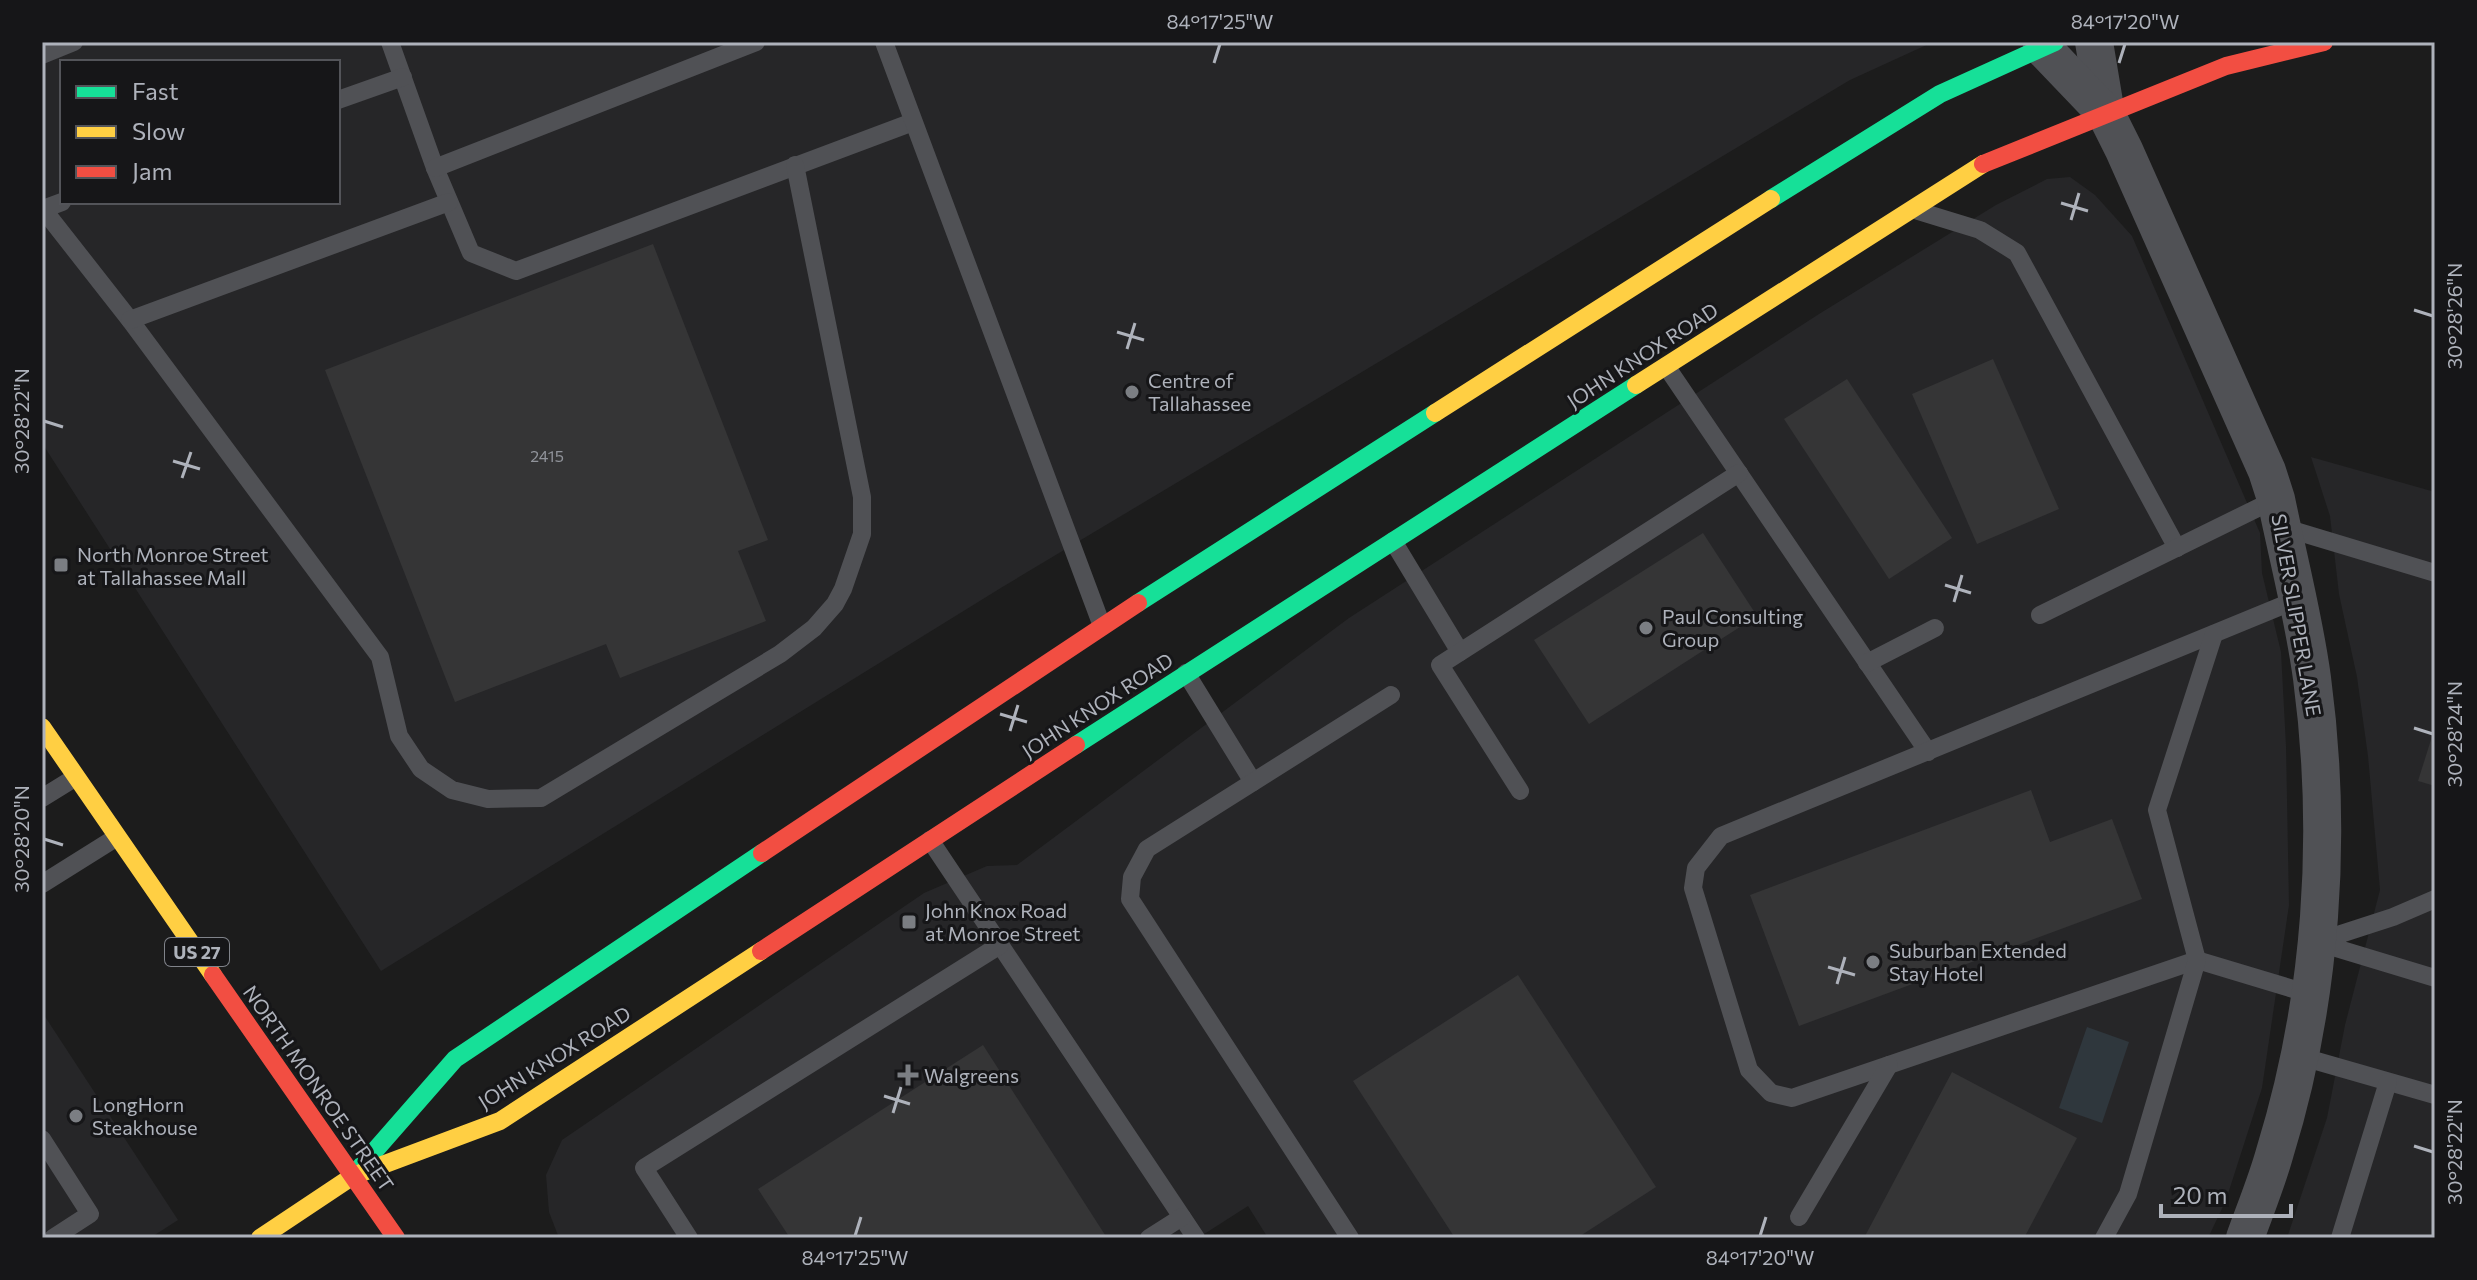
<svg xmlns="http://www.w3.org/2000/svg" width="2477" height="1280" font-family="Commissioner,sans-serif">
	<rect width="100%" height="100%" fill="#1c1c1c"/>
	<g fill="#262628" fill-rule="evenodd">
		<path d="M42,42H1933L1850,80L1004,586L381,971L42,443ZM62,62H338V202H62Z"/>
		<path d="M2070,177L2095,195L2132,236L2260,533L2262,573L2281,652L2286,746L2289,905L2262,1088L2226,1200L2208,1238H1268L1248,1206L1198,1238H559L549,1212L546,1175L562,1140L924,893L987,866L1017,865L1349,618L1819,314L1996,205L2047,179Z"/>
		<path d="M2311,457L2435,492V1238H2287L2327,1118L2345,1025L2380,890L2368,756L2357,677L2339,594L2330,516Z"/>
		<path d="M42,1012L178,1220L150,1238H42Z"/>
	</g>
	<path fill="#2f373d" d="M2087,1027L2129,1042L2102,1123L2059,1108Z"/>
	<g fill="#353536">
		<path d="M653,244L768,540L738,551L766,621L620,678L606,644L455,702L325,370Z"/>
		<path d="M1993,359L2059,509L1977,544L1912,394Z"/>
		<path d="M1847,379L1952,538L1889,579L1784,419Z"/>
		<path d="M1703,533L1757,616L1589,724L1534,640Z"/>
		<path d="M2435,727V786L2418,781Z"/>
		<path d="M2031,790L2050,842L2112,819L2142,899L1799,1026L1750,895Z"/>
		<path d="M1518,975L1656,1187L1577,1238H1455L1353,1081Z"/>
		<path d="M983,1045L1107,1238H790L758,1189Z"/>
		<path d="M1952,1072L2077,1138L2024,1238H1864Z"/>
	</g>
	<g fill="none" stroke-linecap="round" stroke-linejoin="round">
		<g stroke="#505155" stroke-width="18">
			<path d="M390,42L435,168L471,253L516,271L913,122"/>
			<path d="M884,42L1102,626"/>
			<path d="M42,55L74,42"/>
			<path d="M338,100L403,77"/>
			<path d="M435,168L756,42"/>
			<path d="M62,202L43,209L130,320L380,657L399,736L421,769L452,790L488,799L541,798L780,654L814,628L835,604L843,589L862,534V497L795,165"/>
			<path d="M1918,211L1980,230L2017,253L2177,548"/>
			<path d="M130,320L449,202"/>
			<path d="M1666,366L1928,752"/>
			<path d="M2282,527L2435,573"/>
			<path d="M1393,541L1460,652"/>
			<path d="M2296,600L1721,836L1696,868L1693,888L1749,1070L1771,1093L1792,1098L2197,960L2310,994"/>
			<path d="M2040,615L2276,499"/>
			<path d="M1867,663L1935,628"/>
			<path d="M1186,673L1253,782"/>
			<path d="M1520,791L1440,665L1739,473"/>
			<path d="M42,798L76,777"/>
			<path d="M930,840L1196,1238"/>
			<path d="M42,884L117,837"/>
			<path d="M2435,899L2393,917L2316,942L2435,978"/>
			<path d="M2299,1056L2435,1095"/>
			<path d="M42,1139L90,1214L53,1238"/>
			<path d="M1799,1217L1889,1065"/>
			<path d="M689,1238L644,1168L1000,945"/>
			<path d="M1149,1238L1182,1217"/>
			<path d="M1350,1238L1130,899L1132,877L1147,849L1391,695"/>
			<path d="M2104,1238L2128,1194L2197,960L2157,810L2214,634"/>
			<path d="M2340,1238L2388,1082"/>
		</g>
		<g stroke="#505155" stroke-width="38">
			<path d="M2094,42L2106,114"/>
			<path d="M2042,47L2106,114L2124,150L2267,471L2276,499C2288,558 2304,618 2312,678C2333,835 2322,1000 2275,1152C2267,1181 2255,1210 2245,1238"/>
		</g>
		<g stroke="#16e098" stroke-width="18">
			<path d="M1771,199L1940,94L2055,42"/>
			<path d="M1138,603L1435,413"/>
			<path d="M1076,745L1636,385"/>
			<path d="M357,1171L455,1059L762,853"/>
		</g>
		<g stroke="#ffcf43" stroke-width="18">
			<path d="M1636,385L1983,164"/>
			<path d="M1435,413L1771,199"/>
			<path d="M42,727L213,975"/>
			<path d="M260,1238L353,1176L500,1121L761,951"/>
		</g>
		<g stroke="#f24e42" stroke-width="18">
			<path d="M1983,164L2226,66L2324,42"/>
			<path d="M762,853L1138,603"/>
			<path d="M761,951L1076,745"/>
			<path d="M213,975L396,1238"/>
		</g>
	</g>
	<path fill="none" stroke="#aeb2bb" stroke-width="3" d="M1214,63L1220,44M2119,63L2125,44M2061,203L2088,211M2071,220L2079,193M2414,310L2433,316M1117,332L1144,340M1127,349L1135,323M44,421L63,427M173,461L200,469M182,478L191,452M1945,585L1971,593M1954,602L1962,575M1000,714L1027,722M2414,728L2433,734M1010,731L1018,705M44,839L63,845M1828,967L1855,975M1837,984L1845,957M884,1096L910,1104M893,1113L901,1087M2414,1146L2433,1152M855,1236L861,1217M1760,1236L1766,1217"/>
	<g fill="#7b7e83" stroke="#161618" stroke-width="3">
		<circle cx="1132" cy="392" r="8"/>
		<rect x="53" y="557" width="16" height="16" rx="4"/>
		<circle cx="1646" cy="628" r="8"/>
		<rect x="901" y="914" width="16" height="16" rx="4"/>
		<circle cx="1873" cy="962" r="8"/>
		<path d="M904 1063h8v8h8v8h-8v8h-8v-8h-8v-8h8z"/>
		<circle cx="76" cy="1116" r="8"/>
	</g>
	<g text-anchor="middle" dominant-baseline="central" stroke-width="6" stroke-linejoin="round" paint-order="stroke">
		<g font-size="16" fill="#90939a">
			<text x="547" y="455">2415</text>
		</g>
		<rect fill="#161618" stroke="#80838a" stroke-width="2" x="165" y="938" width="64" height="28" rx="6"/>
		<g font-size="18" font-weight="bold" fill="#aeb2bb">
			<text x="197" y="952">US 27</text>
		</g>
		<g font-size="20" fill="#aeb2bb" stroke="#161618">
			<text transform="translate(1642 355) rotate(-33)">JOHN KNOX ROAD</text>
			<text transform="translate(2297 615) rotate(80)">SILVER SLIPPER LANE</text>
			<text transform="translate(1097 705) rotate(-33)">JOHN KNOX ROAD</text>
			<text transform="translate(554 1057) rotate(-32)">JOHN KNOX ROAD</text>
			<text transform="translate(319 1088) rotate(55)">NORTH MONROE STREET</text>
		</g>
		<g font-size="20" fill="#aeb2bb" stroke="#161618" text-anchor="start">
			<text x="1148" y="380">Centre of<tspan x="1148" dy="23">Tallahassee</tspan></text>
			<text x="77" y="554">North Monroe Street<tspan x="77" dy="23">at Tallahassee Mall</tspan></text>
			<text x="1662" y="616">Paul Consulting<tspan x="1662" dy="23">Group</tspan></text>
			<text x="925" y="910">John Knox Road<tspan x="925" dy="23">at Monroe Street</tspan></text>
			<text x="1889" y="950">Suburban Extended<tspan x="1889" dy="23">Stay Hotel</tspan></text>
			<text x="924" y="1075">Walgreens</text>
			<text x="92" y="1104">LongHorn<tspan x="92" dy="23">Steakhouse</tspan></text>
		</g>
	</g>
	<rect width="2477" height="1280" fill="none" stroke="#161618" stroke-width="88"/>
	<rect x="60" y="60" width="280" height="144" fill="#161618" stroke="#535459" stroke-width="2"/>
	<rect x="76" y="86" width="40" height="12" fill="#16e098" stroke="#535459" stroke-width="2"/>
	<text x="132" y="100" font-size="24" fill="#aeb2bb">Fast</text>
	<rect x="76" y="126" width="40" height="12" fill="#ffcf43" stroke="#535459" stroke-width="2"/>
	<text x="132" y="140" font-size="24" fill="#aeb2bb">Slow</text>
	<rect x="76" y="166" width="40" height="12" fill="#f24e42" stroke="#535459" stroke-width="2"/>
	<text x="132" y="180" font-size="24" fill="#aeb2bb">Jam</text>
	<path d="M2161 1204v12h130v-12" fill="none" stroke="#aeb2bb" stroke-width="4"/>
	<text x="2173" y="1204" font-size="24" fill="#aeb2bb" stroke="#161618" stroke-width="6" paint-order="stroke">20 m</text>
	<rect x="44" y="44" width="2389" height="1192" fill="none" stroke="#aeb2bb" stroke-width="3"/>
	<g font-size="20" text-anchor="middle" fill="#aeb2bb">
		<text x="1220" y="29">84°17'25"W</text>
		<text x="2125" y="29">84°17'20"W</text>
		<text transform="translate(2455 316) rotate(-90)" y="7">30°28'26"N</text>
		<text transform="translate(22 421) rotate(-90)" y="7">30°28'22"N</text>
		<text transform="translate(2455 734) rotate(-90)" y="7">30°28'24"N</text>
		<text transform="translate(22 839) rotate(-90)" y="7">30°28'20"N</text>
		<text transform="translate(2455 1152) rotate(-90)" y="7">30°28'22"N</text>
		<text x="855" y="1265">84°17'25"W</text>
		<text x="1760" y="1265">84°17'20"W</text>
	</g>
</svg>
